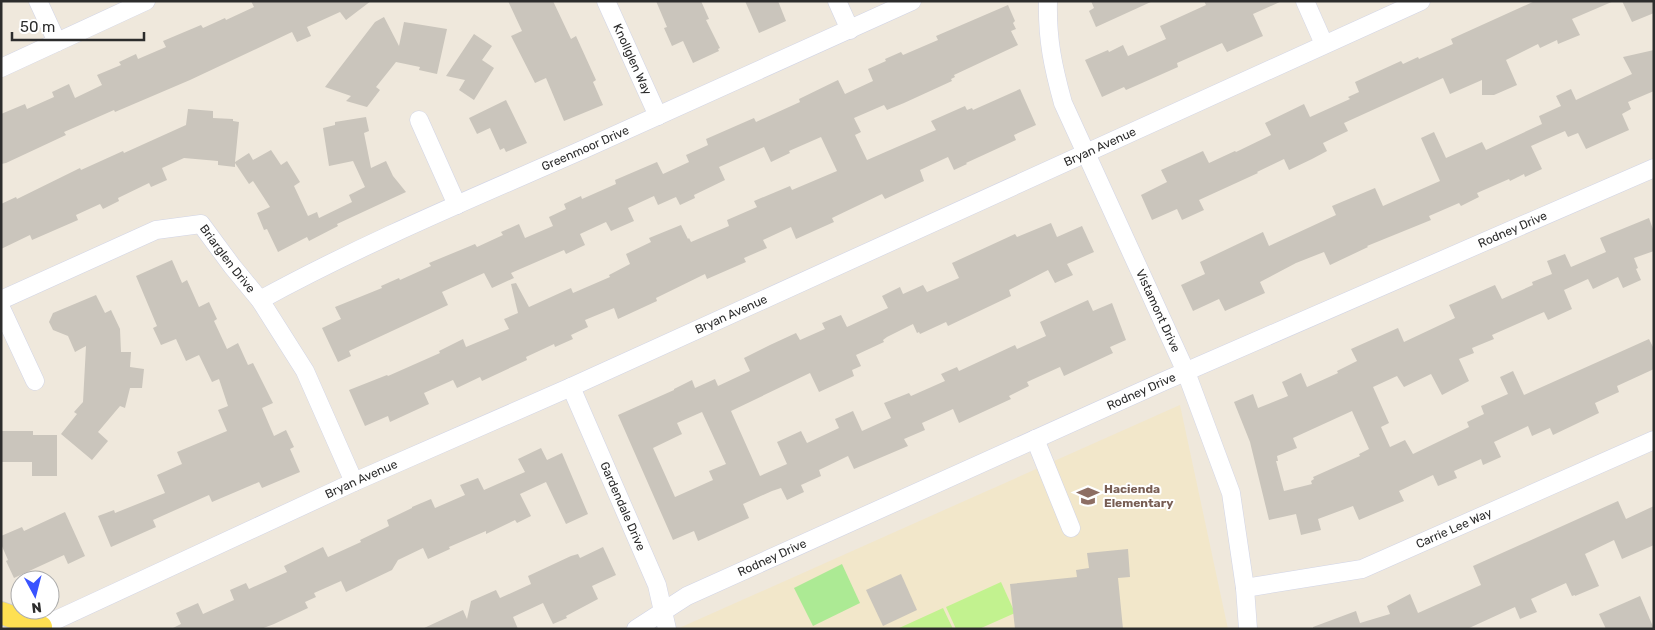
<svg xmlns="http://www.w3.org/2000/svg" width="1655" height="630" font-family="Rubik,sans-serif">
	<rect width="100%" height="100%" fill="#efe8dc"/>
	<path fill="#f2e7ca" d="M1180,405L1228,629H677Z"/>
	<path fill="#acea94" d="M842,564L860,603L813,626L794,588Z"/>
	<g fill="#c2f28f">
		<path d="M1001,582L1015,613L979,629H956L946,607Z"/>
		<path d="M943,608L953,629H897Z"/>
	</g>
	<g fill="#cac5bc" fill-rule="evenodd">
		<path d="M251,1H371L346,20L340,12L307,27L311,36L297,42L292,32L190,80L115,112L114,110L64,132L66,135L6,163L1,164V114L25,104L27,109L54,97L52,92L69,84L75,98L102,85L97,75L121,65L119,62L136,54L138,59L166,47L163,41L201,25L203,28L225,18L226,20L254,7Z"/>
		<path d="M508,1H553L571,39L576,36L596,80L593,82L603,105L564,121L546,78L535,83L511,36L522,31Z"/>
		<path d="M656,1H701L709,19L706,20L720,48L718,49L719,51L693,63L683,41L672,46L664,28L667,27Z"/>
		<path d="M745,1H778L786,21L759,33Z"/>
		<path d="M1091,1H1153L1096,27L1089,11L1094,8Z"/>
		<path d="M1204,1H1282L1253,14L1263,36L1227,52L1222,43L1177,63L1178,67L1142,83L1126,90L1124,87L1102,97L1085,60L1108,50L1109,52L1123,45L1128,56L1166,39L1160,26L1206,5Z"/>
		<path d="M1535,1H1614L1572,19L1580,35L1558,44L1557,40L1540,48L1538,44L1506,60L1517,85L1494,95H1482V80L1450,94L1443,78L1344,123L1348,131L1323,143L1327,151L1312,159L1289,170L1284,159L1257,172L1258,173L1199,200L1204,210L1182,220L1177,209L1152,220L1141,195L1167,182L1161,170L1203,151L1209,163L1235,151L1236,152L1271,135L1265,123L1304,104L1310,117L1350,99L1348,97L1359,92L1355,82L1401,61L1403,64L1418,57L1419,59L1453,44L1451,39Z"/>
		<path d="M1622,1H1654V13L1632,22Z"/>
		<path d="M1008,5L1015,21L1013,23L1016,29L1011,31L1018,45L954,75L955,77L951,79L952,81L904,103L887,110L884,105L854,118L861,132L855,135L867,160L936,130L931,121L965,106L967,110L972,108L973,110L1020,89L1036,125L1014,135L1016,140L966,163L967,164L954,170L948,157L920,170L924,181L885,199L882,194L832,218L834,222L796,239L791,227L763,240L767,248L744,258L746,262L707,279L705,274L656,298L657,301L618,319L614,308L585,320L588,327L571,335L573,339L555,347L554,344L526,357L527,360L482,381L480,377L457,388L453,380L424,393L429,404L390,422L388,416L365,426L349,390L387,375L388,376L440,353L439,351L463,339L466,347L509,329L504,319L518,313L511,284L516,283L529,307L571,288L573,293L610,277L609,275L630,264L626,254L651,242L649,238L681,225L688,239L689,238L691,242L729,226L727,220L757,207L754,201L790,186L792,190L837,171L821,137L789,151L790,153L771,162L764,147L719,167L725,180L694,195L695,198L680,205L676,197L658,205L654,196L628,208L634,221L611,231L606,222L580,234L585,245L566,254L564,250L511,273L514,278L492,288L484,273L442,292L448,305L349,351L351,356L338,362L322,328L341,319L335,307L382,288L381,286L399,278L400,280L431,266L429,263L475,244L477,247L503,235L501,232L519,224L525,238L553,226L549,217L566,209L564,204L581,196L582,199L616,184L615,180L657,162L663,174L689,162L686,155L708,145L706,139L754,118L756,122L800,102L799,99L838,80L845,94L873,81L868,69L886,61L885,59L901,52L903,55L938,40L936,36Z"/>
		<path d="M384,17L399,46L404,22L447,29L437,74L419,70L420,67L396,62L376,87L380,90L367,107L346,101L351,96L325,87L375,22Z"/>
		<path d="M474,34L492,46L482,60L494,68L474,100L459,90L465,80L446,76Z"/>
		<path d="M1654,50V91L1628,102L1631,109L1622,114L1629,130L1586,149L1578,133L1568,137L1565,131L1531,146L1542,169L1525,177L1524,174L1510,181L1509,179L1477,193L1479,197L1461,206L1459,203L1429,216L1431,220L1367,246L1368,247L1330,265L1324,252L1296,263L1260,282L1265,293L1225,311L1219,299L1193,311L1181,285L1205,274L1200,262L1263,232L1269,246L1336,215L1332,206L1375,188L1383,206L1440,181L1421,138L1434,132L1446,158L1482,142L1486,150L1542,124L1539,116L1561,106L1556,96L1571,89L1576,100L1632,74L1623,57Z"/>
		<path d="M506,100L527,143L506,152L504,148L500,150L490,128L477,134L469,118Z"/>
		<path d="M188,109L213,111V118L233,119V121L239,122L235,162L249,153L253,160L271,150L281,165L287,161L300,182L294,186L308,216L317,212L319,218L352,202L349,195L365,187L353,161L329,166L323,128L335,125V122L366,117L369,131L364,133L371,168L386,161L393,176L406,192L337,224L338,226L309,241L307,237L278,252L267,229L264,230L257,213L270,207L253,181L249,184L235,163V167L218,165V161L184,158L162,168L167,180L151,187L149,183L118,198L119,201L103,209L100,204L76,215L78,220L32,240L30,235L1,249V204L16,197L17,199L80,168L81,170L123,151L124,153L186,125Z"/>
		<path d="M1649,218L1654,232V251L1634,258L1638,268L1636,269L1641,280L1623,288L1618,277L1593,289L1588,279L1564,290L1572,309L1548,320L1544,312L1492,335L1494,339L1472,348L1474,353L1459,359L1469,381L1442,395L1431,374L1404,387L1397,376L1373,387L1389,423L1381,427L1390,447L1405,440L1413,454L1469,427L1467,422L1484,414L1481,406L1508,394L1500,377L1513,371L1524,395L1649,339L1654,349V369L1617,386L1619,392L1595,403L1599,413L1553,435L1550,428L1532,436L1528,426L1494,442L1501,457L1483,465L1481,459L1454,471L1457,478L1438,486L1433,475L1399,491L1404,501L1359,520L1353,506L1318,519L1321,530L1301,535L1296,514L1269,520L1250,442L1234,402L1253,394L1258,408L1288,396L1282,382L1301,373L1307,387L1338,373L1337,371L1357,361L1351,349L1398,328L1404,342L1455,318L1449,305L1495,285L1502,299L1533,285L1532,282L1552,274L1547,261L1565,254L1571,267L1606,252L1600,238ZM1352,411L1369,449L1359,454L1360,456L1313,477L1314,479L1311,481L1312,484L1284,491L1276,461H1278L1277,456L1297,448L1293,438Z"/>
		<path d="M1051,223L1057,237L1082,226L1094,252L1067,264L1073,275L1055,283L1048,270L1009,290L1011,296L948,326L946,322L920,334L919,332L917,333L913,324L887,337L883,340L884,342L856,355L861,366L852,370L854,376L819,392L810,373L731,411L760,476L787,464L777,442L801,431L807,443L839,428L835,419L853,411L862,431L891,418L884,403L909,393L911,396L945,381L941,374L957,367L959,371L1015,345L1017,349L1046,336L1040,322L1088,300L1093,311L1112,303L1126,340L1110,347L1113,353L1064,376L1060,367L1027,382L1029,386L1009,396L1011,399L959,423L953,409L922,423L925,430L904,439L908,446L854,469L848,456L819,470L821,476L801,485L804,492L787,500L781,488L772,491L743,504L749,518L698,541L694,531L673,540L618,415L674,390V389L692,380L695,388L715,379L718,386L750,371L744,358L770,345L796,333L800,340L825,329L822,323L841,315L847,327L888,308L882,296L900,287L903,294L923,285L927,292L959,278L952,263L1015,234L1017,237ZM702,412L726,464L709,471L713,480L675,497L653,448L682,434L677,423Z"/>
		<path d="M172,260L182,283L187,280L199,307L209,302L217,319L214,321L227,349L238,343L248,365L253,363L273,403L262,408L274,436L286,430L294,447L290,449L300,472L262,488L259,482L212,502L209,495L153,520L156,527L111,547L98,516L114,510L115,513L165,493L157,475L182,464L177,452L227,431L218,410L228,406L219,379L212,382L199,355L186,361L176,339L161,345L153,328L157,326L136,276Z"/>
		<path d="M96,295L105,313L111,310L120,329L121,352H131L130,367L144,369L142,388H130L125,408L120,406L98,432L108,441L92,460L61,434L77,414L74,412L83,402L86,346L75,352L68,336L53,330L49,322L53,313Z"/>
		<path d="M1,431H33V435H57V476H32V462H1Z"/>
		<path d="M541,448L547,460L562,453L588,514L566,524L546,482L520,494L531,516L517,523L515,520L486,534V531L449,547L450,549L428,559L423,548L398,560L392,570L346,592L341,581L314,593L316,597L305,602L308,608L274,624L261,629H171L181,624L176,613L198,603L203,614L234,600L230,590L246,583L249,589L287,572L284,566L323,547L328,557L361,542L360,540L389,526L387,520L412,508V507L431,499L435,508L465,495L460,485L478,478L484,490L525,472L518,459Z"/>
		<path d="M1618,501L1626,519L1654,506V545L1622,559L1614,540L1585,554L1599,586L1575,596V595L1572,596L1566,583L1531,599L1537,612L1520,619L1515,607L1467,629H1313V627L1356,611L1360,623L1390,614L1387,606L1410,594L1418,613L1481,585L1473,566Z"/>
		<path d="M65,512L85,556L68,564L64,555L14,578L6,561L8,560L1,544V536L22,527L24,531Z"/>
		<path d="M603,547L616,575L592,586L598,599L566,616L567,618L553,624L543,603L513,617L518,629H422L463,610L467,619L471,601L496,590L500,598L531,584L528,576L571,556L578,554L580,558Z"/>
		<path d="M1128,549L1130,577L1118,578L1123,629H1015L1010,584L1077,577L1076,570L1089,568L1087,553Z"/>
		<path d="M901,574L917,610L883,626L866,590Z"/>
		<path d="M1640,596L1654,629H1606L1599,614Z"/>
	</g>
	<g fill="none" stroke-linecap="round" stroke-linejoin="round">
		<g stroke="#d1d4e6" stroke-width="19">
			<g id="minor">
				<path d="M38,1L57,42"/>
				<path id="s1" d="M606,1L658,116"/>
				<path d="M837,1L850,30"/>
				<path id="s2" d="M1048,1C1047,39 1053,67 1063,103L1186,372L1231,493L1245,588L1248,629"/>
				<path d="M1305,1L1324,44"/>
				<path d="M1,68L146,1"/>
				<path d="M419,120L457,205"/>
				<path id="s3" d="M1,300L156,230L201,224L232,266L260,300L305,371L354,482"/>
				<path id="s4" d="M260,300C364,243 473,198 582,150C692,101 802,51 912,1"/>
				<path d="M1,308L35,381"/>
				<path id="s5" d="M571,387L657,585L667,629"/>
				<path d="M1035,439L1071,528"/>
				<path id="s6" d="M1245,588L1362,569L1654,440"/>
				<path id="s7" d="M42,629L41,627L354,482L571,387L1421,1"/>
				<path id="s8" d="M636,629L687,596L1162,382L1654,168"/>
			</g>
		</g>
		<g stroke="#ccc" stroke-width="24">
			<path id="major" d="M1,613L41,627L40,629"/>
		</g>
		<use href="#minor" stroke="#fff" stroke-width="18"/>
		<use href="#major" stroke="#fee052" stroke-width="22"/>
	</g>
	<defs>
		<g id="school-bare" transform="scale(1.725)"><path d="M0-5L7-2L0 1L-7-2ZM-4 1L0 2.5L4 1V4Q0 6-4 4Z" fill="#8d6e63" stroke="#fff" stroke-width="2.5" paint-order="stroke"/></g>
	</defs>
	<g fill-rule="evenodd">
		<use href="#school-bare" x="1088" y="496"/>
	</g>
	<g text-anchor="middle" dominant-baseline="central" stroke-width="4" stroke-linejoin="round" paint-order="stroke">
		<g font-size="12" fill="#2c2c2c" stroke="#fff">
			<text stroke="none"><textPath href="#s1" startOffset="64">Knollglen Way</textPath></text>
			<text stroke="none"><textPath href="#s4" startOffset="359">Greenmoor Drive</textPath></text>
			<text stroke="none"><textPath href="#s7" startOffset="1165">Bryan Avenue</textPath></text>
			<text stroke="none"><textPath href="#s8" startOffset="964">Rodney Drive</textPath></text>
			<text stroke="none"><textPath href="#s3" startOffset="259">Briarglen Drive</textPath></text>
			<text stroke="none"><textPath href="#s2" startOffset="332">Vistamont Drive</textPath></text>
			<text stroke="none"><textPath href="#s7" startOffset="760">Bryan Avenue</textPath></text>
			<text stroke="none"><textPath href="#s8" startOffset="559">Rodney Drive</textPath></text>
			<text stroke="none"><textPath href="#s7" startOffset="355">Bryan Avenue</textPath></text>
			<text stroke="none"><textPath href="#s5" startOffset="130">Gardendale Drive</textPath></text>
			<text stroke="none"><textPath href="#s6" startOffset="219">Carrie Lee Way</textPath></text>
			<text stroke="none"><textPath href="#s8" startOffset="154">Rodney Drive</textPath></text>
		</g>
		<g font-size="12" font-weight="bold" fill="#785e54" stroke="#fff" text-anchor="start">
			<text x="1104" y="489">Hacienda<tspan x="1104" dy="14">Elementary</tspan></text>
		</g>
	</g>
	<rect width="1655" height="630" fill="none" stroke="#2c2c2c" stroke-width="5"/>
	<g transform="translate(35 595) rotate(173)"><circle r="24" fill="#ffffff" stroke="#ababab"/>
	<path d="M0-4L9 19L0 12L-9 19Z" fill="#3953ff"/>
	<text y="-8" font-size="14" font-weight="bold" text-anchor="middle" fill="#2c2c2c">N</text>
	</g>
	<path d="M12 32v8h132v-8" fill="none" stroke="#2c2c2c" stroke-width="2.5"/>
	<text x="20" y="32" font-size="15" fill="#2c2c2c" stroke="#ffffff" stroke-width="4" paint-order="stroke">50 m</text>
</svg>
